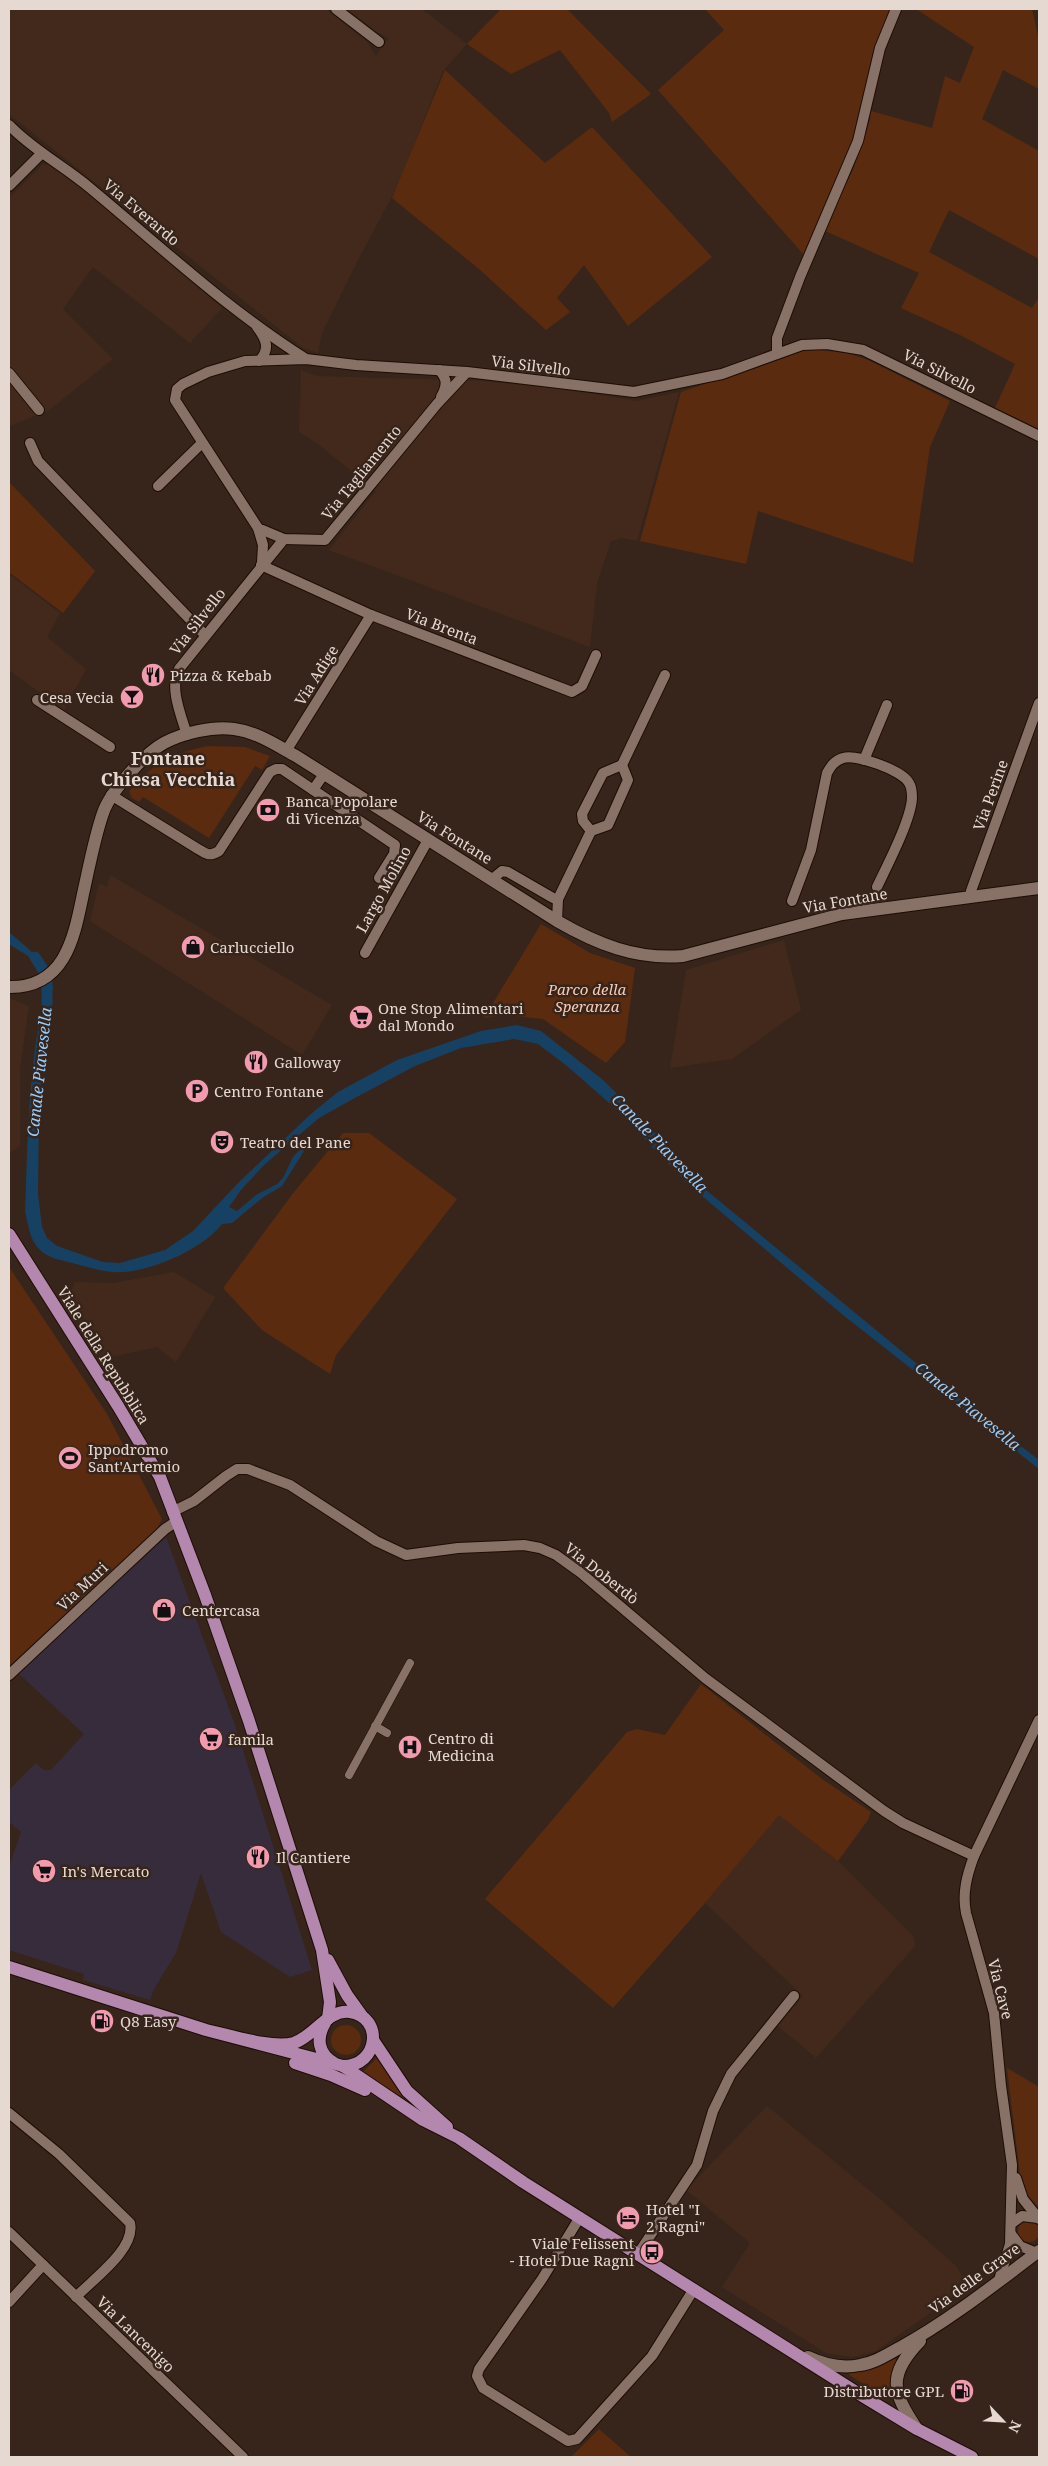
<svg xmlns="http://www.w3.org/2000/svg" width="1048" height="2466" font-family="'Noto Serif',serif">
	<rect width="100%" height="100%" fill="#37251b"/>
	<path fill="#372c3c" d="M166,1537L235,1725L312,1970L290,1977L221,1932L201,1873L176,1953L154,1989L150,2000L83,1980L84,1974L9,1950V1867L21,1832L9,1822V1790L36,1763L44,1770H51L84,1734L18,1673Z"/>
	<g fill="#42291c">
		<path d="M9,9H326L367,42L376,56L389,38L377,32L347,9H422L467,44L443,71L398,185L358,260L322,333L318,353L303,348L9,114Z"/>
		<path d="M48,164L100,202L222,308L190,343L93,267L63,309L113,359L48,411L9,426V198L42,165Z"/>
		<path d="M301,370L316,376L482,381L556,388L636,401L679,392L637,541L621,538L611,541L597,583L590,647L329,550L376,491L318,444L299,432Z"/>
		<path d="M9,574L60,613L47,637L86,669L64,710L9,670Z"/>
		<path d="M110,875L332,1005L302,1055L90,921L99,883L107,887Z"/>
		<path d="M784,940L801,1010L732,1059L670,1068L686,970Z"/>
		<path d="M9,998L29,1006L20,1069V1146L9,1153Z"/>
		<path d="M174,1272L215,1297L176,1362L157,1347L102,1359L68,1300L75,1282L113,1283Z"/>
		<path d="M779,1814L838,1861L914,1937L915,1946L816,2058L778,2026L803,1996L705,1903Z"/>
		<path d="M767,2106L880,2199L955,2265L966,2281L958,2287L961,2291L876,2351L852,2357L826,2353L722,2287L750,2243L686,2190Z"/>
	</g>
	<g fill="#5b2b10">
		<path d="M501,9H567L651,94L612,122L609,113L560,50L511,74L467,44Z"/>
		<path d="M705,9H893L864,109L932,128L945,76L960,83L974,47L916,9H1032L1039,40V89L1003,70L982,119L1039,151V259L949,210L929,252L1032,308L1039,297V429L995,408L1015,364L962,336L901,308L919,273L823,230L853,170L871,117L861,115L841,170L804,255L658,90L724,30Z"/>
		<path d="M445,70L545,163L592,127L712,257L628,326L584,265L557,298L570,312L546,330L479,269L392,198Z"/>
		<path d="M809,349L847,353L868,360L950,401L930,447L913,563L758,511L746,564L640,541L681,392Z"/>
		<path d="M9,482L95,571L63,613L9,572Z"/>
		<path d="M208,746L245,747L270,756L262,770L255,766L209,838L143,797L139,802L132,798L129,791C153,763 173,753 208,746Z"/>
		<path d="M541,924L590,953L635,968L625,1042L606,1063L543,1019L504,1015L484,1018Z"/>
		<path d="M343,1133H369L457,1199L336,1355L330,1374L262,1330L223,1288L294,1192Z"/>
		<path d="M9,1267L107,1414L162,1519L156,1531L9,1666Z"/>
		<path d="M701,1684L822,1779L871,1812L868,1820L838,1861L779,1815L705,1903L613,2008L485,1899L627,1732L637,1729L665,1735Z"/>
		<circle cx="346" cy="2040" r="15"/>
		<path d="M377,2058L405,2097L404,2098L362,2073Z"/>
		<path d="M1007,2068L1039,2087V2207L1022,2191Z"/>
		<circle cx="1029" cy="2231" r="11"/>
		<path d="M893,2358L897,2360L893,2393L890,2397L885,2398L848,2374L878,2367Z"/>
		<path d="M599,2429L631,2457H571Z"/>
	</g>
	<g fill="#174162">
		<path d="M9,932L47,965L40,971L28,956L9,944Z"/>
		<path d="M53,986L43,1047L39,1114L38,1194L42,1227L47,1238L57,1246L103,1262L120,1263L165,1250L193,1231L240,1181L312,1113L338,1092L397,1060L481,1031L517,1025L541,1031L603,1080L647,1123L678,1162L706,1190L950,1391L1039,1460V1469L843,1315L689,1185L615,1108L567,1066L538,1044L514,1039L461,1048L415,1066L353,1099L319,1118L264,1165L241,1190L229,1207L237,1211L256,1195L277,1184L283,1178L293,1157L304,1145V1151L282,1186L262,1198L232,1223L222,1224C204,1249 145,1275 113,1272C99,1271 85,1266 72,1263C61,1260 48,1258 40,1250C30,1241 28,1224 25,1211C28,1137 28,1063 46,990Z"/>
	</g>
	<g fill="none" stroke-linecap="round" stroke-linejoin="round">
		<path stroke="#174162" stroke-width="11" d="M35,957L47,976V1004"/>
		<g stroke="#1e0d05" stroke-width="9">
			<g id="pedestrian">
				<path d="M375,1726L387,1733"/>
				<path d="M349,1775L410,1663"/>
			</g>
		</g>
		<g stroke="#1e0d05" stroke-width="12">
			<g id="minor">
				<path d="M336,9L379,42"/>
				<path d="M9,125C33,150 64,166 90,188C160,246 228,310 306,359"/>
				<path d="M9,186L42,153"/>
				<path d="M257,327C266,339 271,349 259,361"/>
				<path d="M777,354V338L800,277L858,141L880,48L896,9"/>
				<path d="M439,370C448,379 447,386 441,397"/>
				<path d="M467,372L437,404L325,540L284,539L258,528L175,400L177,389L183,384L208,372L245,361L306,359L356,365L467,372L634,392L722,374L802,345L827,344L863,350L1039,436"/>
				<path d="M9,373L39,410"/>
				<path d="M30,443L38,461L205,635"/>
				<path d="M158,486L202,443"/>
				<path d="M258,528L263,545L262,562"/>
				<path d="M261,565L371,615L572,692L582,686L596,655"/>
				<path d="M37,700L110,747"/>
				<path d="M187,735C181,715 169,688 179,669L284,539"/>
				<path d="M286,751L371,615"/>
				<path d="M864,760L887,705"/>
				<path d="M622,765L628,780L608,825L591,831L583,821L582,814L603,773Z"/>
				<path d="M622,765L665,675"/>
				<path d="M313,790L324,774"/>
				<path d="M111,795L198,849C206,854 210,857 219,851L270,772L276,769H282L395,845L394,854L379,878"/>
				<path d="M491,880L502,871L508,872L553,898L558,899L591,831"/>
				<path d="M972,897L971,891L1039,703"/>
				<path d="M792,901L811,850L827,773C831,766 834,761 843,758C856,754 902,770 909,783C911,786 912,794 912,798C911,820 887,866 877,887"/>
				<path d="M557,921L558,899"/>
				<path d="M365,953L428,840"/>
				<path d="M172,1512L194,1501L226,1476L237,1469H248L290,1485L376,1541L406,1555L458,1548L524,1545L540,1548L556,1555L581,1573L705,1678L884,1811L903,1823L974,1856"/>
				<path d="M9,1675L165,1529L177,1521"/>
				<path d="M9,2113L59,2154L130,2223C136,2249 93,2279 76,2297"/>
				<path d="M1016,2178L1023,2199L1039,2219"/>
				<path d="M580,2217L542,2279L479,2369L477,2376L483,2388L568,2441L577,2439L652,2356L694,2289"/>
				<path d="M1012,2223L1022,2216L1038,2218"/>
				<path d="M9,2232L243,2457"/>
				<path d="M1011,2234L1020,2246L1037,2253"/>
				<path d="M638,2254L697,2165L713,2111L731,2074L794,1996"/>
				<path d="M999,2280L1010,2244L1012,2165L1001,2086L994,2013L966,1913C962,1893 967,1875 974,1856L1039,1720"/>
				<path d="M9,2302L43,2265"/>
			</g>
		</g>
		<g stroke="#1e0d05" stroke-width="14">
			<path id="tertiary" d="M9,987C65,988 74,938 83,894C89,868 94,839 103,813C110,792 144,754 164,743C183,733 212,726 234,729C257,732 276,745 296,756L557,921C597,944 636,960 683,956L842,914L1039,888"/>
		</g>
		<g stroke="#1e0d05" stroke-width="14">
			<g id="secondary">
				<path d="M808,2357C825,2365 841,2369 860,2365C875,2363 888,2354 901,2347C950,2320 995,2284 1039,2251"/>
				<path d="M917,2429C892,2392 887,2375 920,2341"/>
			</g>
		</g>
		<g stroke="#1e0d05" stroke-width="14">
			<g id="primary">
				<path d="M9,1234L118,1406L160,1477L205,1595L249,1721L322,1950L330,2002L328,2019"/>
				<path d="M328,1960L347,1995L362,2016"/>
				<path d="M9,1967L206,2030L343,2066C379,2066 384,2017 350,2012C328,2009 314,2036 294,2043C271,2049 230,2035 206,2030"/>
				<path d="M325,2023C316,2038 318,2054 334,2063"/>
				<path d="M373,2040L407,2091L447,2127"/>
				<path d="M295,2063L331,2075L365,2090"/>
				<path d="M343,2066L423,2120L459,2138L523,2182L864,2397L917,2429L972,2457"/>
			</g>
		</g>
		<use href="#pedestrian" stroke="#887267" stroke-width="8"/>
		<use href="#minor" stroke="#887267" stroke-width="10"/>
		<use href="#tertiary" stroke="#887267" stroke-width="12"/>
		<use href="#secondary" stroke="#887267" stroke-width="12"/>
		<use href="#primary" stroke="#b488ae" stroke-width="12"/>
	</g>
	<defs>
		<g id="restaurant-disc" transform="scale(1.25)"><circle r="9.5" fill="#f29aae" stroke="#37251b"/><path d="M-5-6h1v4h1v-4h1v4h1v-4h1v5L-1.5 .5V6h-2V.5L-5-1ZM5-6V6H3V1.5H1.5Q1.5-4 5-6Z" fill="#111"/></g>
		<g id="bar-disc" transform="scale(1.25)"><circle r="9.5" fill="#f29aae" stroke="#37251b"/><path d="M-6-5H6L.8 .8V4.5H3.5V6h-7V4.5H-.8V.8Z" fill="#111"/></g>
		<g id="bank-disc" transform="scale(1.25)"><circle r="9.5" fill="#f29aae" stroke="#37251b"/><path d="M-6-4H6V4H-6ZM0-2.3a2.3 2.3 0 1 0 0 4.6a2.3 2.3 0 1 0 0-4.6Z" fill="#111"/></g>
		<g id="shop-disc" transform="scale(1.25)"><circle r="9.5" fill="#f29aae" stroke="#37251b"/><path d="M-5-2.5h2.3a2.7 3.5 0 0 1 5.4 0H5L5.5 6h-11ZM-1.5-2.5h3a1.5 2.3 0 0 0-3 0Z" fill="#111"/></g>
		<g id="supermarket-disc" transform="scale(1.25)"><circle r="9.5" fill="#f29aae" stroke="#37251b"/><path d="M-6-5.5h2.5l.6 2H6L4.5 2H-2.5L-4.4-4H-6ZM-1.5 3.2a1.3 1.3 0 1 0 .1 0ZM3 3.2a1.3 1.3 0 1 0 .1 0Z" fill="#111"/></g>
		<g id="parking-disc" transform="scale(1.25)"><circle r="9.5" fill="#f29aae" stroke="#37251b"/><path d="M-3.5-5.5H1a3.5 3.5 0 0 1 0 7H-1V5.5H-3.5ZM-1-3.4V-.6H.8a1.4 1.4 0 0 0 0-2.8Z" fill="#111"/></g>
		<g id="theatre-disc" transform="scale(1.25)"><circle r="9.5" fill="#f29aae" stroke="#37251b"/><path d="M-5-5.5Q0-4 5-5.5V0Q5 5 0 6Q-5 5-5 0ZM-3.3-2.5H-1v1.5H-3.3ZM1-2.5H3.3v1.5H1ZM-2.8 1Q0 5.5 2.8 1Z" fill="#111"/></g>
		<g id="stadium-disc" transform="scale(1.25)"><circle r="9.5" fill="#f29aae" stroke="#37251b"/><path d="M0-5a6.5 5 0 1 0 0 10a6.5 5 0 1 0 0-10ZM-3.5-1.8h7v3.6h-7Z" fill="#111"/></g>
		<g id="hospital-disc" transform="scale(1.25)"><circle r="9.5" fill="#f29aae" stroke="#37251b"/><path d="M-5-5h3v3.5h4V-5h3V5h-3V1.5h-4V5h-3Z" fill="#111"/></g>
		<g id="fuel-disc" transform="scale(1.25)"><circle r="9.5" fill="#f29aae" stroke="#37251b"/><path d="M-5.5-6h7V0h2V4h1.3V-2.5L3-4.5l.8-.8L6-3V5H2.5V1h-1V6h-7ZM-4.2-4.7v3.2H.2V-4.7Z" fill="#111"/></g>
		<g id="hotel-disc" transform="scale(1.25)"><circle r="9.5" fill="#f29aae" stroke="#37251b"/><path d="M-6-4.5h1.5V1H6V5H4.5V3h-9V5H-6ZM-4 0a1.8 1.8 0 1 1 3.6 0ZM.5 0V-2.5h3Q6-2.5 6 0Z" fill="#111"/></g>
		<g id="bus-disc" transform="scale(1.25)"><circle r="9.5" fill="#f29aae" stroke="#37251b"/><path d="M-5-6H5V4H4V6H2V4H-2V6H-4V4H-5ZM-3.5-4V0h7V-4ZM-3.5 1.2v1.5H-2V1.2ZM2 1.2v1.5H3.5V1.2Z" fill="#111"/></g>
	</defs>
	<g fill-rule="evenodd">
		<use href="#restaurant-disc" x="153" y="675"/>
		<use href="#bar-disc" x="132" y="697"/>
		<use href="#bank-disc" x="268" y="810"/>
		<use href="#shop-disc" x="193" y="947"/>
		<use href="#supermarket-disc" x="361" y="1017"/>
		<use href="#restaurant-disc" x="256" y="1062"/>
		<use href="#parking-disc" x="197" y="1091"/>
		<use href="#theatre-disc" x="222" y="1142"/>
		<use href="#stadium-disc" x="70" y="1458"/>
		<use href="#shop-disc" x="164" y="1610"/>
		<use href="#supermarket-disc" x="211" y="1739"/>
		<use href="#hospital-disc" x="410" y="1747"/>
		<use href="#restaurant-disc" x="258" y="1857"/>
		<use href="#supermarket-disc" x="44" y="1871"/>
		<use href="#fuel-disc" x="102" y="2021"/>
		<use href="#hotel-disc" x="628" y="2218"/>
		<use href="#bus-disc" x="652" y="2252"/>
		<use href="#fuel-disc" x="962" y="2391"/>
	</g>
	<g text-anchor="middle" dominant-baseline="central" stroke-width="5" stroke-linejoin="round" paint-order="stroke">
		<g font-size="15" fill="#e5d9d2" stroke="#37251b">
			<text transform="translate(142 212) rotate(40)">Via Everardo</text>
			<text transform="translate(531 365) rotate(7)">Via Silvello</text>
			<text transform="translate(940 371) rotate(27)">Via Silvello</text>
			<text transform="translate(361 472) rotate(-51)">Via Tagliamento</text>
			<text transform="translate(197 621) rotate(-52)">Via Silvello</text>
			<text transform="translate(442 626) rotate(21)">Via Brenta</text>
			<text transform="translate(316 675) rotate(-58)">Via Adige</text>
			<text transform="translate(990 795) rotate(-70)">Via Perine</text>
			<text transform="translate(455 837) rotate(32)">Via Fontane</text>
			<text transform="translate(383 889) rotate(-61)">Largo Molino</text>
			<text transform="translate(845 900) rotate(-10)">Via Fontane</text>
			<text transform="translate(104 1355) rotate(58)">Viale della Repubblica</text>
			<text transform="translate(602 1573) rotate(38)">Via Doberdò</text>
			<text transform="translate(82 1586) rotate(-43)">Via Muri</text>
			<text transform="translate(1001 1989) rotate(76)">Via Cave</text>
			<text transform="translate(974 2278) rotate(-36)">Via delle Grave</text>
			<text transform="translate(136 2334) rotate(44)">Via Lancenigo</text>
		</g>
		<g font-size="15" fill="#e5d9d2" stroke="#37251b" text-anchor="start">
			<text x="170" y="675">Pizza &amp; Kebab</text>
			<text x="114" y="697" text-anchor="end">Cesa Vecia</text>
			<text x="286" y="801">Banca Popolare<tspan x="286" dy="17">di Vicenza</tspan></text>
			<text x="210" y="947">Carlucciello</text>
			<text x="378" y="1008">One Stop Alimentari<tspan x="378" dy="17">dal Mondo</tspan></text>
			<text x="274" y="1062">Galloway</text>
			<text x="214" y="1091">Centro Fontane</text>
			<text x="240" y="1142">Teatro del Pane</text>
			<text x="88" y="1449">Ippodromo<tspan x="88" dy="17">Sant'Artemio</tspan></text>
			<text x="182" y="1610">Centercasa</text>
			<text x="428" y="1738">Centro di<tspan x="428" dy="17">Medicina</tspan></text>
			<text x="228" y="1739">famila</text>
			<text x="276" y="1857">Il Cantiere</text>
			<text x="62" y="1871">In's Mercato</text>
			<text x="120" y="2021">Q8 Easy</text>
			<text x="646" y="2209">Hotel "I<tspan x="646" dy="17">2 Ragni"</tspan></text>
			<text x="634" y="2243" text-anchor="end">Viale Felissent<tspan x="634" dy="17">- Hotel Due Ragni</tspan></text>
			<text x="944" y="2391" text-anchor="end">Distributore GPL</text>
		</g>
		<g font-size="15" font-style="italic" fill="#f8cab4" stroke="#37251b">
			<text x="587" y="989">Parco della<tspan x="587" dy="17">Speranza</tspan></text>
		</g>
		<g font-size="16" font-style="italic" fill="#94cdff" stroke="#37251b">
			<text transform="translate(39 1072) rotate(-84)">Canale Piavesella</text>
			<text transform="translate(660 1143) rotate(46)">Canale Piavesella</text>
			<text transform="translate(968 1406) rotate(39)">Canale Piavesella</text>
		</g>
		<g font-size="18" font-weight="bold" fill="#e5d9d2" stroke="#37251b">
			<text x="168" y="758">Fontane<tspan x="168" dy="21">Chiesa Vecchia</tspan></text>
		</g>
	</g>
	<rect width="1048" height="2466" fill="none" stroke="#e5d9d2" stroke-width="20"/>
	<g transform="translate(1003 2421) rotate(115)" stroke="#37251b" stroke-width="4" paint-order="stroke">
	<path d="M0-4L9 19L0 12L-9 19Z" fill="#e5d9d2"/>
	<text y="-8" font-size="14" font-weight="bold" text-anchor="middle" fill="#e5d9d2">N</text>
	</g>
</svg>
